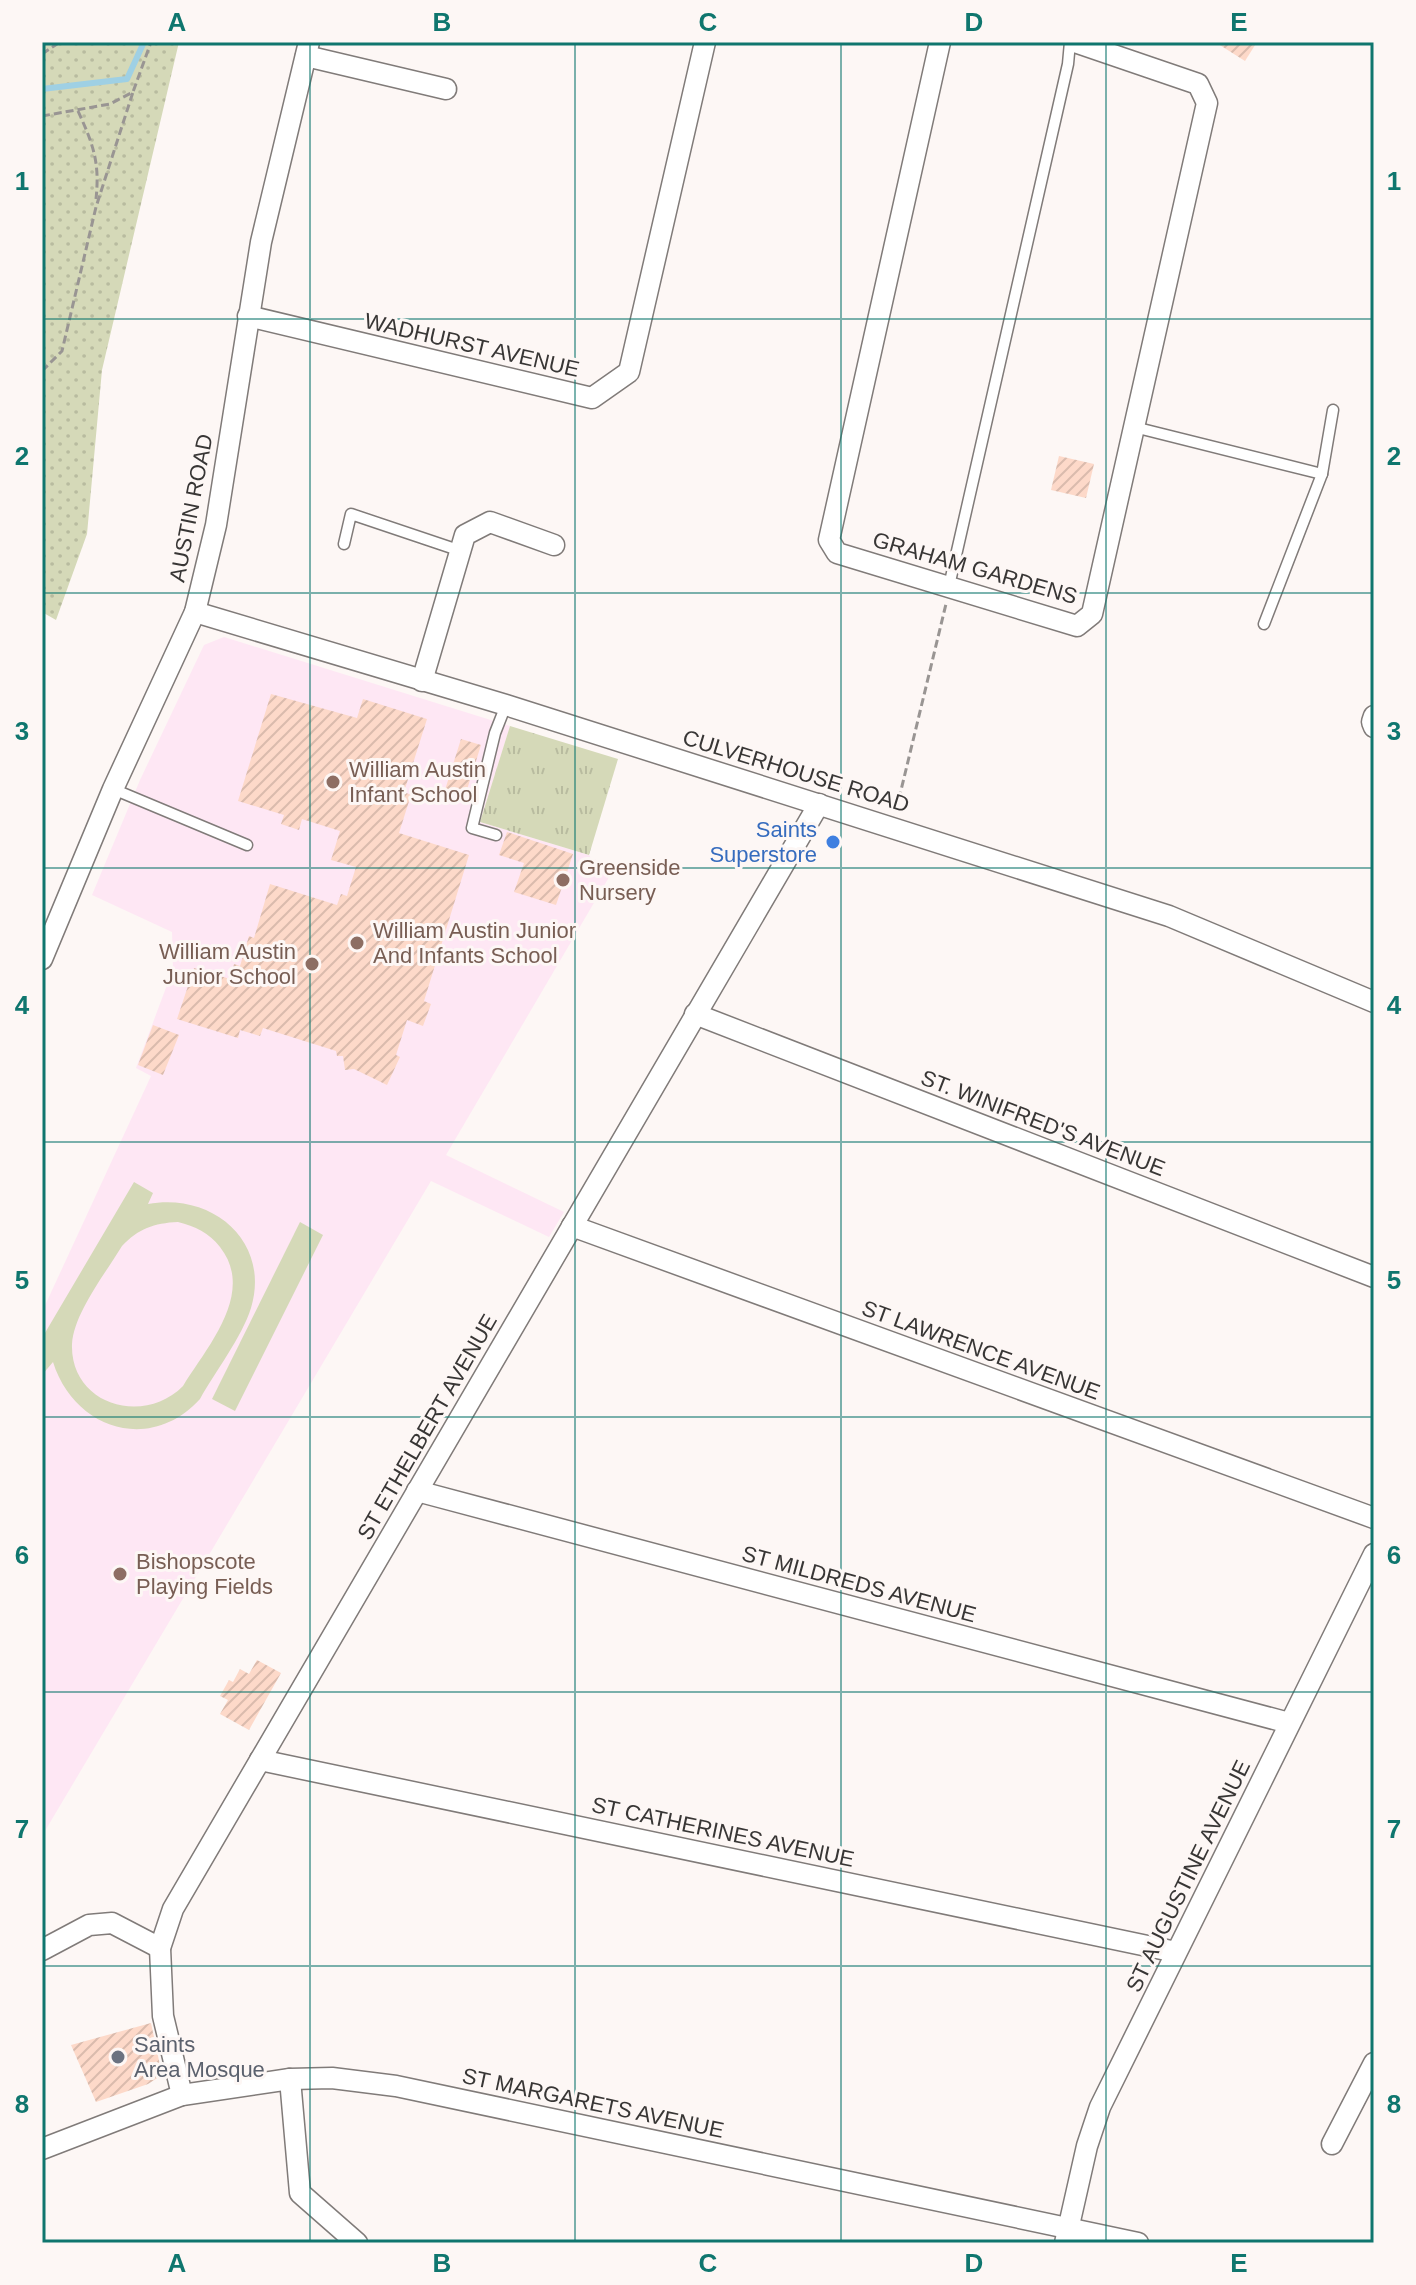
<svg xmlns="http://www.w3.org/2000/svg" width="1416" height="2285" font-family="Arial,sans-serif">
	<defs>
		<pattern id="grass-tufts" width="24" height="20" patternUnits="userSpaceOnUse" patternTransform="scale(2)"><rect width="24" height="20" fill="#d5d9b8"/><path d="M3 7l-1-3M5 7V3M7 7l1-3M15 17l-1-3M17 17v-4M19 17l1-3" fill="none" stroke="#b8bb9f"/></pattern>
		<pattern id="park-dots" width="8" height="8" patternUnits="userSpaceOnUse" patternTransform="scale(2)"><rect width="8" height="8" fill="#d5d9b8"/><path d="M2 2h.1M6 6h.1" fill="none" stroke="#b8bb9f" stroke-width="1.8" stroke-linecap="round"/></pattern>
		<pattern id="building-hatch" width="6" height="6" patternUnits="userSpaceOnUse" patternTransform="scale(2)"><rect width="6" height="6" fill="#fdd9c9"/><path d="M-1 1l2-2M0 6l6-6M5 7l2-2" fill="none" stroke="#dabbad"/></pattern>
	</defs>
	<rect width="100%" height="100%" fill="#fdf7f5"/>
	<path fill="#fee7f4" d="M224,637L510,726L480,822L589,855L591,858L615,867L446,1155L564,1212L549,1237L431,1181L42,1836V1312L151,1076L136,1068L173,969L172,932L92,895L140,780L204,645Z"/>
	<path fill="url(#grass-tufts)" d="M510,726L618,759L589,855L480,822Z"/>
	<path fill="url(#park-dots)" d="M42,42H179L102,370L87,534L56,620L42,612Z"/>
	<g fill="#d5d9b8" fill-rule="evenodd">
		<path d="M134,1182L153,1193L148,1204C212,1192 271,1241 251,1308C242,1337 215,1372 200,1399C150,1454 74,1429 53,1362L42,1375V1338ZM178,1222C195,1226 209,1233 220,1247C256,1293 207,1347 183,1386C144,1426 70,1405 72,1344C74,1313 105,1274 122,1246C138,1229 154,1223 178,1222Z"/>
		<path d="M300,1222L323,1235L235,1411L212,1399Z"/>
	</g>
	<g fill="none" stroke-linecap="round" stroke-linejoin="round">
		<path stroke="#9fd0e4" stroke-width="6" d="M42,89L127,79L144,42"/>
	</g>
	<g fill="url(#building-hatch)">
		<path d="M1215,42H1257L1245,61Z"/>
		<path d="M1059,456L1094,464L1086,498L1051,490Z"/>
		<path d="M271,694L357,718L363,699L427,719L404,792L411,795L399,833L469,855L424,1001L431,1004L423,1026L407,1020L396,1055L400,1057L387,1085L354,1069L345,1070L343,1056H337L336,1051L263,1028L260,1036L240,1030L238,1038L177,1019L194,968L230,979L234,964L240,966L249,936L254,938L270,884L337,905L341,894L347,896L356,867L331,860L340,831L302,819L299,830L281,824L284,815L238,801Z"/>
		<path d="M461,739L481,745L465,796L445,790Z"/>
		<path d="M507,832L573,854L556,905L514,892L524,863L499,855Z"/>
		<path d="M153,1025L179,1035L163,1075L138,1065Z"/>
		<path d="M257,1660L281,1673L249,1730L220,1714L228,1700L220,1696L229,1680L233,1682L240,1669L249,1674Z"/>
		<path d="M151,2023L161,2070L159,2077L148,2084L96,2102L71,2045Z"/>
	</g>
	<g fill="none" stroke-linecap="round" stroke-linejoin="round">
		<g stroke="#807b79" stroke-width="13">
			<g id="lane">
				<path d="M1134,427L1322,474"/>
				<path d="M344,544L351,514L461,551"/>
				<path d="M949,586L1068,64L1070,42"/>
				<path d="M1264,624L1322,474L1333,410"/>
				<path d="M113,789L247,845"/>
				<path d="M496,835L472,828L495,733L506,705"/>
			</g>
		</g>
		<g stroke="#807b79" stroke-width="23">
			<g id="street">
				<path d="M940,42L829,540L837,553L1077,626L1092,614L1207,103L1198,84L1075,42"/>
				<path d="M306,56L446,89"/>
				<path d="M248,316L592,398L629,372L705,42"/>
				<path d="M195,612L506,705L1169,916L1374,1002"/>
				<path d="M422,681L465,535L490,522L554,545"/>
				<path d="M1374,716L1372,722L1374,727"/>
				<path d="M42,959L113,789L195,612L216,525L261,242L309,42"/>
				<path d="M695,1014L1374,1277"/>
				<path d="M572,1226L1374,1518"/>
				<path d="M417,1491L1289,1723"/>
				<path d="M260,1760L1176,1952"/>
				<path d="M42,1950L89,1925L112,1923L160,1948"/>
				<path d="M290,2079L300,2193L357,2243"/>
				<path d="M182,2095L163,2016L160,1948L173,1909L819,804"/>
				<path d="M1332,2144L1374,2063"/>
				<path d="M42,2149L182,2095L290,2079L332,2078L396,2086L1138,2243"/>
				<path d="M1065,2243L1087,2146L1100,2107L1374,1554"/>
			</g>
		</g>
		<g stroke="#999593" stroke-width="3" stroke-dasharray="8 4" stroke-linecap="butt">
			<path d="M42,54L60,42"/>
			<path d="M78,111C93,144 100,162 96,199"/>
			<path d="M42,116L110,104L133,92L151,42"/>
			<path d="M42,371L62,351L96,207L133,92"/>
			<path d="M896,811L946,604"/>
		</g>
		<use href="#lane" stroke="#fff" stroke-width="10"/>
		<use href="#street" stroke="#fff" stroke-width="20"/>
	</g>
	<path fill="none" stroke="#0f766e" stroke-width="2" stroke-opacity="0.55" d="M310,42V2243M575,42V2243M841,42V2243M1106,42V2243M42,319H1374M42,593H1374M42,868H1374M42,1142H1374M42,1417H1374M42,1692H1374M42,1966H1374"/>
	<g fill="#8d6e63" stroke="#fdf7f5" stroke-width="3">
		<circle cx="333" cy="782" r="8"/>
		<circle cx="563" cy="880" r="8"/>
		<circle cx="357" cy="943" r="8"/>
		<circle cx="312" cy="964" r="8"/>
		<circle cx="120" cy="1574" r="8"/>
	</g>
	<circle fill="#3f7fe0" stroke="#fdf7f5" stroke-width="3" cx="833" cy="842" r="8"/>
	<circle fill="#6b7280" stroke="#fdf7f5" stroke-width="3" cx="118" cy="2057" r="8"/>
	<g text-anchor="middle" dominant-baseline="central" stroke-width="6" stroke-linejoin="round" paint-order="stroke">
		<g font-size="22" fill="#383635" stroke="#fdf7f5">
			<text transform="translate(472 345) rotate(13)">WADHURST AVENUE</text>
			<text transform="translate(191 508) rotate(-79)">AUSTIN ROAD</text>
			<text transform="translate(975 568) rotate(16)">GRAHAM GARDENS</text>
			<text transform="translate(796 771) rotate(17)">CULVERHOUSE ROAD</text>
			<text transform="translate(1043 1123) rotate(21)">ST. WINIFRED'S AVENUE</text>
			<text transform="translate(981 1350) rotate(20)">ST LAWRENCE AVENUE</text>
			<text transform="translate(427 1427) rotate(-60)">ST ETHELBERT AVENUE</text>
			<text transform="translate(859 1584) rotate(15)">ST MILDREDS AVENUE</text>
			<text transform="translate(723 1832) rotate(12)">ST CATHERINES AVENUE</text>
			<text transform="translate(1188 1876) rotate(-64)">ST AUGUSTINE AVENUE</text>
			<text transform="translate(593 2103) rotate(12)">ST MARGARETS AVENUE</text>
		</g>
		<g font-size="22" fill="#785e54" stroke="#fdf7f5" text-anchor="start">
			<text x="349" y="769">William Austin<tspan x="349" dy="25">Infant School</tspan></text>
			<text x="579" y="867">Greenside<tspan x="579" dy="25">Nursery</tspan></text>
			<text x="373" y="930">William Austin Junior<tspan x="373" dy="25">And Infants School</tspan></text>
			<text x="296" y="951" text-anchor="end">William Austin<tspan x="296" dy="25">Junior School</tspan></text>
			<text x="136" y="1561">Bishopscote<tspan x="136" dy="25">Playing Fields</tspan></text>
		</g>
		<g font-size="22" fill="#366cbe" stroke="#fdf7f5" text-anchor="end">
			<text x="817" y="829">Saints<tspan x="817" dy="25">Superstore</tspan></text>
		</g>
		<g font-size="22" fill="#5b616d" stroke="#fdf7f5" text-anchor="start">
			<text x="134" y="2044">Saints<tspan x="134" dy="25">Area Mosque</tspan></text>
		</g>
	</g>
	<rect width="1416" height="2285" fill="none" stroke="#fdf7f5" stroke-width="88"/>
	<rect x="44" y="44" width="1328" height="2197" fill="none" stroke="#0f766e" stroke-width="3"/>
	<g font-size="26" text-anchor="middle" font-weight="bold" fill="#0f766e">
		<text x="177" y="31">A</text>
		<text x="442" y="31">B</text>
		<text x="708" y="31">C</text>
		<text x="974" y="31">D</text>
		<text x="1239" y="31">E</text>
		<text x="22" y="190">1</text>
		<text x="1394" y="190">1</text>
		<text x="22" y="465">2</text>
		<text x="1394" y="465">2</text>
		<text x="22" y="740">3</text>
		<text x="1394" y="740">3</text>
		<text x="22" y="1014">4</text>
		<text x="1394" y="1014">4</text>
		<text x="22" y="1289">5</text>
		<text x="1394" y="1289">5</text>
		<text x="22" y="1564">6</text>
		<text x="1394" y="1564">6</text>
		<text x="22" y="1838">7</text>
		<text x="1394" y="1838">7</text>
		<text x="22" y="2113">8</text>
		<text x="1394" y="2113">8</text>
		<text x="177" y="2272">A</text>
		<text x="442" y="2272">B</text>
		<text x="708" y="2272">C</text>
		<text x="974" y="2272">D</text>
		<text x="1239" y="2272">E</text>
	</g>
</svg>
